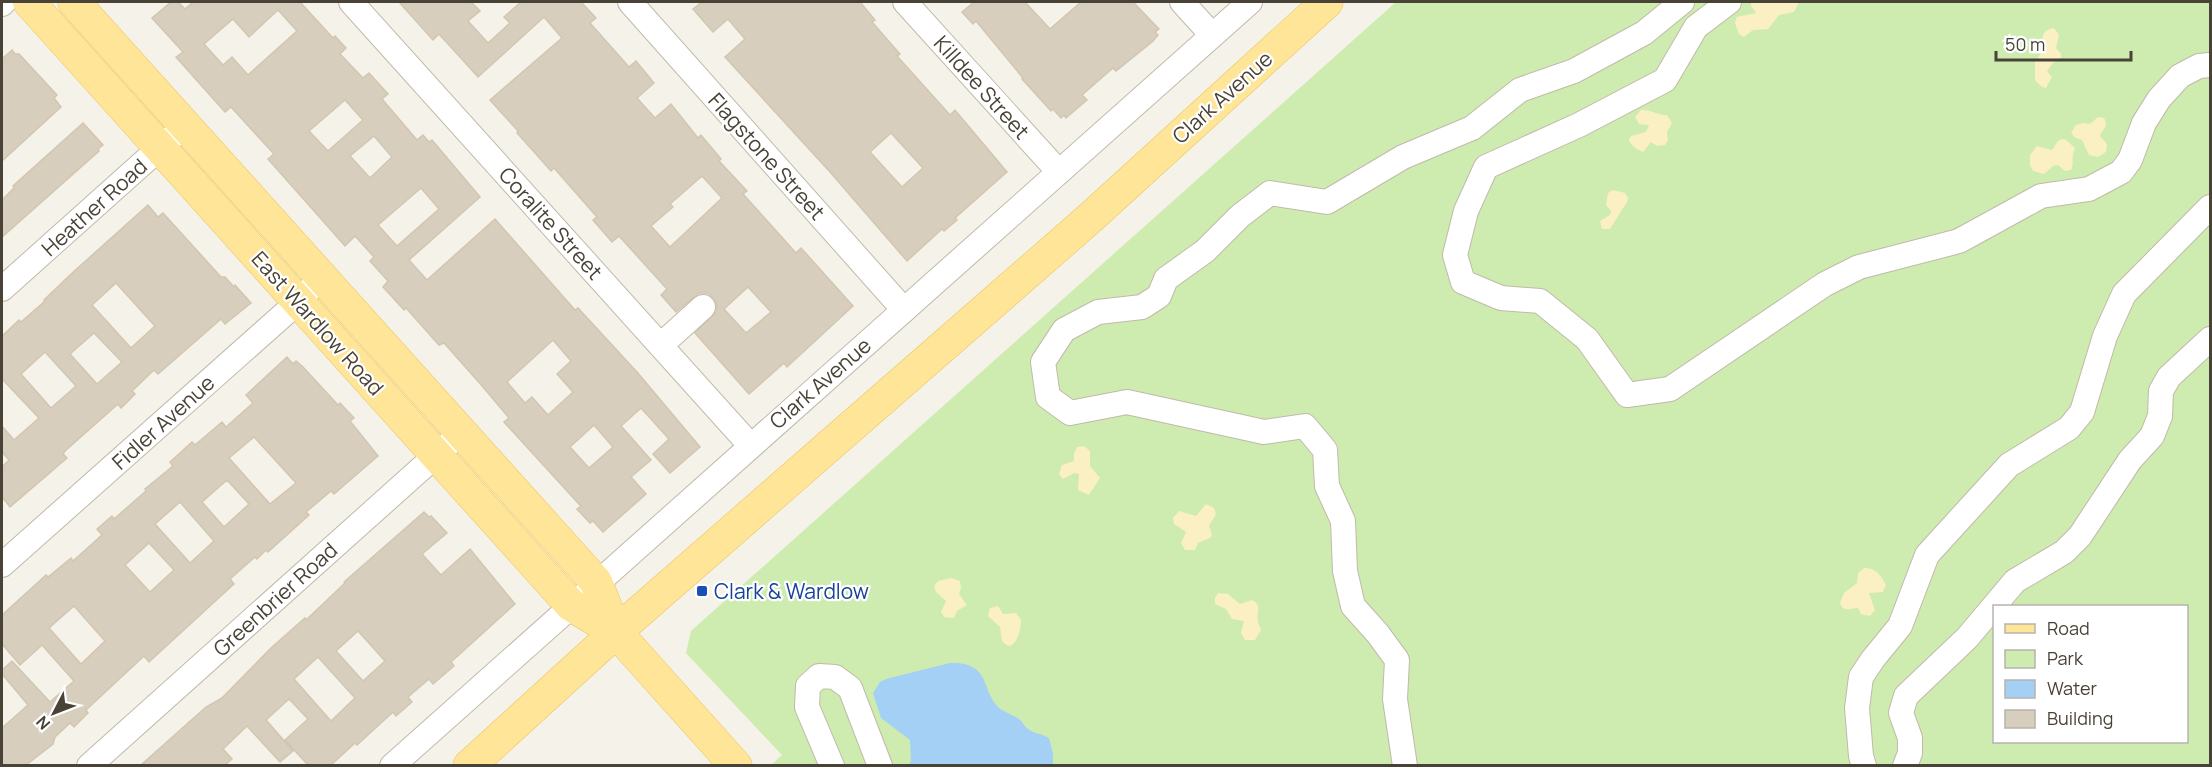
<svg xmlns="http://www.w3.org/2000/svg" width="2212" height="767" font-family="Manrope,sans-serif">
	<rect width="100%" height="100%" fill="#f5f2e9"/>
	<path fill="#ceebb0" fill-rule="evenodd" d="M1396,2H2210V765H771L782,755L686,653L691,631ZM1994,606H2186V742H1994Z"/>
	<g fill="#faf0c3">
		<path d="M1751,2H1799L1794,12L1779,15L1768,29L1753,30L1744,37L1739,34L1735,23L1737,17L1756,13L1751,6Z"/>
		<path d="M2054,28L2059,35L2056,48L2061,54V58L2053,63L2047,71L2052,77L2046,88L2042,87L2035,80V61L2044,50C2042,40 2040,30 2054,28Z"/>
		<path d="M1641,110C1650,109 1656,115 1667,115L1672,123L1667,132L1668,140L1665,145L1657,146L1651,142L1643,152C1637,150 1630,145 1629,139L1631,136L1646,132L1649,125L1639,124L1635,117Z"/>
		<path d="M2098,117L2104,118C2109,127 2103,128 2100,136L2107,144L2106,152L2098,157L2089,155L2082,140L2076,138L2071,133L2076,125L2084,123L2090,124Z"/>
		<path d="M2062,139L2066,140L2075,148C2070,159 2075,162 2071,170L2065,171L2058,165L2053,166L2044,174L2033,171L2030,165V155L2037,146L2052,150L2058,141Z"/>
		<path d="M1613,190L1625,193L1628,198L1627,202L1610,229H1602L1600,221L1610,215L1611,211L1606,205L1608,193Z"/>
		<path d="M1084,446L1090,451V466L1100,478L1089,495L1078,490L1079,474L1074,473L1063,479L1059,474L1062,465L1074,461V454L1077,447Z"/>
		<path d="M1206,504L1214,508L1216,514L1209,526L1212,535L1210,538L1198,543L1195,550H1185L1181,543L1186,532L1174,524L1173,518L1179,511L1196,516Z"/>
		<path d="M1864,568C1875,567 1882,576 1886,585L1883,592L1869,593L1875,610L1870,616L1861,614L1858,608C1851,607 1844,614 1840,603L1844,593L1857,583L1858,573Z"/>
		<path d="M951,578L960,581L961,588L959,594L967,605L957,611L954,618L944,617L941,612L946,601L936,592L934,586L938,581Z"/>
		<path d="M1218,593L1228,594L1240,604L1252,600C1263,606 1256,611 1258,621C1258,624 1260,627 1261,630L1255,640H1245L1241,633L1244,621L1232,619L1226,609L1215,604V598Z"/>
		<path d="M998,606L1003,614L1016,613L1021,620C1021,628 1018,643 1010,646C999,643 1002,635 1000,627L988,616L990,608Z"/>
	</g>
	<path fill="#a3d0f4" d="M950,663C994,662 979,693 1002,710C1007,713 1013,715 1019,719C1022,721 1024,726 1028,729C1034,734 1041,733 1049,738L1053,754V765H909L911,761L910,740L881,718L873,693L880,682L886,679Z"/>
	<g fill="#d7cebd" stroke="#d2c6b0" stroke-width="1.5" fill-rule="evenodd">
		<path d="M171,2H178L185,9L193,2H300L333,38L335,36L346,48L340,54L363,78L369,73L388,94L382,99L417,140L423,135L429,142L432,140L480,197L409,260L427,280L495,219L575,310L578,308L637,372L700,447L670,473L653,454L669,439L641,408L621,426L651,460L631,477L646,494L603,532L593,521L590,523L577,509L581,506L578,503L504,422L509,418L483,387L444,343L439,345L406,308L404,310L383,287L388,281L370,261L374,257L355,236L345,246L268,159L274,154L231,107L225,112L176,57L183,52L152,18ZM278,10L297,31L248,75L232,57L223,65L204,44L233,19L249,37ZM345,100L363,120L328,151L309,131ZM374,136L392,157L370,178L350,156ZM421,188L439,209L397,246L378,225ZM553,340L571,361L557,374L573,392L548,415L532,397L525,403L507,382ZM594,425L613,447L589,468L570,447Z"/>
		<path d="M399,2H471L480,11L468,21L488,43L510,23L504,17L521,2H581L596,18L590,23L629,67L636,61L654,83L637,98L655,118L671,104L698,138L701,135L721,159L719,161L747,191L743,194L796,253L801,248L853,306L787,367L784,363L749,394L695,333L716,312L717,305L714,298L707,293H699L676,312L661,295L667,289L619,236L612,242L593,220L597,217L554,168L551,171L517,133L518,131L490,100L562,38L544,17L478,77L439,34L433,40ZM702,176L722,198L670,247L651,226L673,207L670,204ZM748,287L771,312L746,333L724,309Z"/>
		<path d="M702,2H860L875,20L872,22L900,54L897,56L950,115L955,110L1007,172L955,218L957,220L944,231L942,229L907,261L830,172L725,57L745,39L728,19L713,32L693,9ZM891,133L923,168L902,187L870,152Z"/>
		<path d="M974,2H1025L1050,29L1081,2H1133L1159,29L1155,32L1158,35L1152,42L1116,71L1113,68L1082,95L1087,100L1066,118L1064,115L1061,118L1053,109L1051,111L1022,79L1023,78L976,21L973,24L962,12Z"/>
		<path d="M12,50L15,54H19L57,95L54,98L61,107L2,161V59Z"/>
		<path d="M83,123L103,145L98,149L99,151L2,237V200L14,188L13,186Z"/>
		<path d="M148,205L158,217L163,213L221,277H225L234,287L235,285L251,303L225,324L221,319L158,374L154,370L132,391L135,394L121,408L118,404L65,451L63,454L67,458L10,507L2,497V467L9,460L2,452V426L14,440L39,418L2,379V336L19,320L21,322L45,301L44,300L70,275ZM116,283L155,326L131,348L92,305ZM94,333L122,362L97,384L70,354ZM45,352L76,386L51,408L21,374Z"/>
		<path d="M287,357L293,364L296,361L303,367L338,405L340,403L354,418L350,421L378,456L334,494L331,491L306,512L309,515L268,552L266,550L257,559L255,557L230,579L234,584L149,662L144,656L86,710L88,713L74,727L70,723L55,737L53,744L26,765H2V728L28,705L2,674V670L12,661L50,702L74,681L42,645L20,665L2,644V615L46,575L48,577L71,558L73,561L102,535L97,529L112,516L114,519L146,491L145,489L173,466L170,462L192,442L195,445L222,422L226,427L253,403L246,395ZM254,437L296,483L270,504L229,458ZM227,480L249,504L224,527L202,502ZM180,502L214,541L190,563L155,524ZM149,543L174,570L150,592L125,565ZM74,606L105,641L81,664L49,628Z"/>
		<path d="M424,512L429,517L431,516L447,533L422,554L441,575L470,549L515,604L451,662L454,666L433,684L429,679L408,697L412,702L396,716L393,712L357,745L355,743L331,765H308L285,740L308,719L289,699L266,720L293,751L280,762L247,726L223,749L232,759L225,765H141L206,707L222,698L271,648L305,618L306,620L345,583L344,582ZM358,631L385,661L363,681L336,651ZM318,657L355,698L331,721L294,679Z"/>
	</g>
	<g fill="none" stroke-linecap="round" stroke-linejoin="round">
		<g stroke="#c1baaa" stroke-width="26">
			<g id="minor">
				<path d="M351,2L750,445"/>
				<path d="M630,2L904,310"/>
				<path d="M905,2L1059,172"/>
				<path d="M1182,2L1212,35"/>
				<path d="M1729,2L1696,27L1665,80L1579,125L1486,167L1466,211L1455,255L1463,282L1501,298L1540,301L1587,339L1627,395L1670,389L1825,284L1859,267L1959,241L2041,196L2089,189L2121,172L2130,160L2144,123L2159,99L2180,76L2199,66L2210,65"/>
				<path d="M2,4L4,2"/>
				<path d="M2,289L172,137"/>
				<path d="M661,345L703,307"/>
				<path d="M2,565L299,301L322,276"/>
				<path d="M89,766L462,432"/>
				<path d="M392,766L1250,2"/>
				<path d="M832,766L807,707L808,686L819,676L835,677L850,688L880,766"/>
				<path d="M1405,766L1395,699L1397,660L1378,634L1353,606L1345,571L1343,521L1327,486L1325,450L1305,426L1264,432L1127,402L1070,413L1048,397L1043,362L1064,330L1098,312L1142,307L1159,296L1166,279L1205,251L1240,216L1270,193L1327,202L1403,157L1472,128L1520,90L1574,71L1644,33L1682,2"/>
				<path d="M1864,766L1861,756L1857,708L1861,677L1873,659L1900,626L1927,555L2009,465L2069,428L2082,412L2105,336L2124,294L2210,207"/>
				<path d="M1905,766L1910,753V738L1901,713L1906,696L1967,638L2015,581L2064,552L2080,536L2130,460L2152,436L2160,416L2161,391L2169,377L2210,339"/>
			</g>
		</g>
		<g stroke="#eac562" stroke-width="33">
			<g id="major">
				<path d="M29,2L571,605L616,632L736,766"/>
				<path d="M74,2L596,582L616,632"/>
				<path d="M469,766L616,632L1089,219L1327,2"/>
			</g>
		</g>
		<use href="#minor" stroke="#fff" stroke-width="24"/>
		<use href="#major" stroke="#ffe597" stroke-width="32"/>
	</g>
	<rect fill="#1a4fb4" stroke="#fff" stroke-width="2" x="696" y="585" width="12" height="12" rx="3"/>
	<g text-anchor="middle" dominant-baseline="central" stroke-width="4.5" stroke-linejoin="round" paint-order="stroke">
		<g font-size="21" fill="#494236" stroke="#fff">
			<text transform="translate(982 87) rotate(48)">Killdee Street</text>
			<text transform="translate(1222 97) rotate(-42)">Clark Avenue</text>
			<text transform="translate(767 156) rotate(48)">Flagstone Street</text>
			<text transform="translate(94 207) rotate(-42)">Heather Road</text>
			<text transform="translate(551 223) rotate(48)">Coralite Street</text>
			<text transform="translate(318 323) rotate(48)">East Wardlow Road</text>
			<text transform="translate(820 383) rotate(-41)">Clark Avenue</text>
			<text transform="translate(163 422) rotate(-42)">Fidler Avenue</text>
			<text transform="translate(275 599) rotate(-42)">Greenbrier Road</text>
		</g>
		<g font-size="21" fill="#164399" stroke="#fff" text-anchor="start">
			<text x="714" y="591">Clark &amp; Wardlow</text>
		</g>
	</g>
	<rect width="2212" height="767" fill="none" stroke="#494236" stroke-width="6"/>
	<rect x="1993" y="605" width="195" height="138" fill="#ffffff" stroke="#b6b3af" stroke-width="1.5"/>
	<rect x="2005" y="624" width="30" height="9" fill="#ffe597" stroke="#b6b3af" stroke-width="1.5"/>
	<text x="2047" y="635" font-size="18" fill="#494236">Road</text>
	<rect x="2005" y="650" width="30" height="18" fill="#ceebb0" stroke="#b6b3af" stroke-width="1.5"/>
	<text x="2047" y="665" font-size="18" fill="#494236">Park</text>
	<rect x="2005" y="680" width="30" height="18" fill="#a3d0f4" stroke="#b6b3af" stroke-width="1.5"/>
	<text x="2047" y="695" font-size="18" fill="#494236">Water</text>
	<rect x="2005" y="710" width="30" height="18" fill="#d7cebd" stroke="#b6b3af" stroke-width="1.5"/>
	<text x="2047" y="725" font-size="18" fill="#494236">Building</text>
	<g transform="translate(54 713) rotate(228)" stroke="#ffffff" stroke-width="4.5" paint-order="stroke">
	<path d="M0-4.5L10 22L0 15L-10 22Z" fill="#494236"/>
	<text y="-9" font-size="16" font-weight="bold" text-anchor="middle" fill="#494236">N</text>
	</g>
	<path d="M1996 51v9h135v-9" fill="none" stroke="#494236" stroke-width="3"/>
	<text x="2005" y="51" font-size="18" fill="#494236" stroke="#ffffff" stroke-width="4.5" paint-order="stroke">50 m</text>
</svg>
